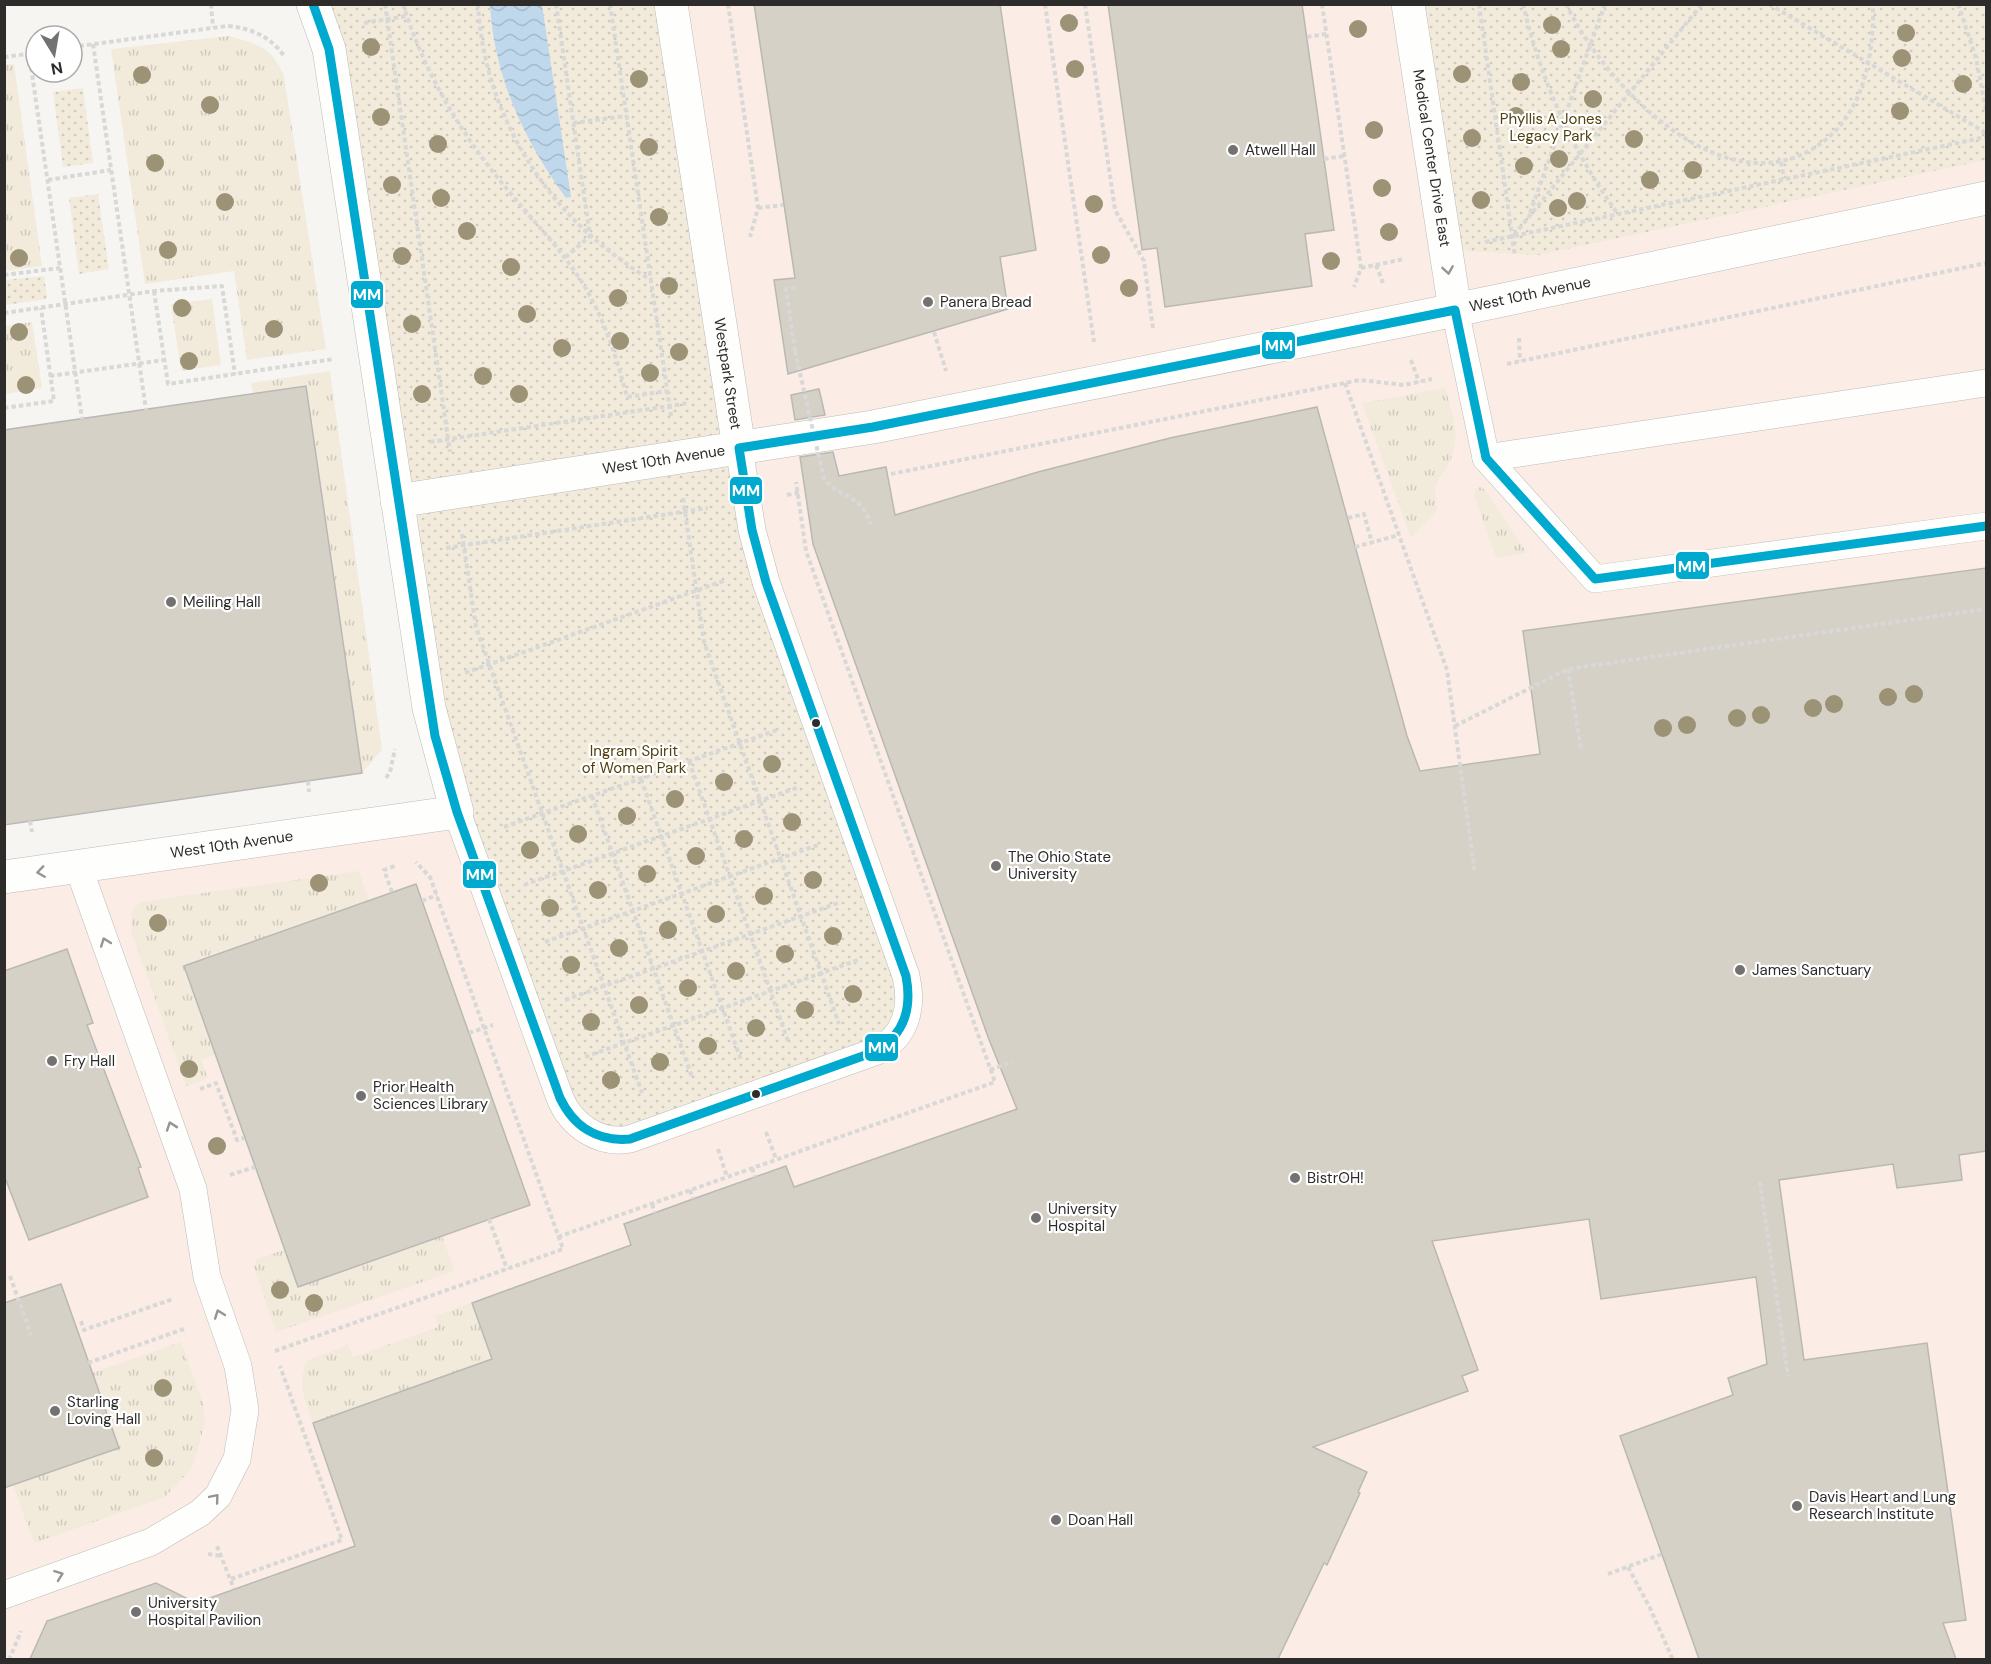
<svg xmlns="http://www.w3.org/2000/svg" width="1991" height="1664" font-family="'DM Sans',sans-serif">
	<defs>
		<pattern id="grass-tufts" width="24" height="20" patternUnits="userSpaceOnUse" patternTransform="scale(1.5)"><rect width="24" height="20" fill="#f2ebdc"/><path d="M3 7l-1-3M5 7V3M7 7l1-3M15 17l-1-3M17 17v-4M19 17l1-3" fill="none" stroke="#d0cabd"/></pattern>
		<pattern id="park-dots" width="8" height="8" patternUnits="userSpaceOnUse" patternTransform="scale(1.5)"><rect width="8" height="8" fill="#f2ebdc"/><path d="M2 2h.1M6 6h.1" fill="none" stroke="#d0cabd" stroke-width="1.8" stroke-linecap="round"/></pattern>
		<pattern id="water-waves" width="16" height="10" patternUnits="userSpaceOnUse" patternTransform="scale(1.5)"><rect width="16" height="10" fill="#c0d8eb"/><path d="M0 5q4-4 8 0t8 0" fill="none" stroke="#a5baca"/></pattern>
	</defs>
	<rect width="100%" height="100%" fill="#f7f5f1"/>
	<path fill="#fbede5" d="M671,5H1986V1659H5L4,877L457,812L766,582Z"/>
	<g fill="url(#grass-tufts)">
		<path d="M229,36C258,44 272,47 284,76L326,349L247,360L234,271L145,284L111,49Z"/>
		<path d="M14,64L42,266L5,271L4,65Z"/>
		<path d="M212,299L221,365L181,371L171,304Z"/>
		<path d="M32,322L42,388L5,394V326Z"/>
		<path d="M330,371L382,750L362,773L306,387L253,395L251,383Z"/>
		<path d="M1445,388C1451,409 1460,431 1453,453C1444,480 1431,473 1437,510L1411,538L1362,403Z"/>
		<path d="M1481,487L1485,490L1527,553L1496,558L1474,495L1475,489Z"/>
		<path d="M359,871L369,900L184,966L215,1055L201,1060L208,1078L186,1086L131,931L132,911L140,902Z"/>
		<path d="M442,1236L455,1271L276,1332L254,1267L257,1259L284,1250L298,1287Z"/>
		<path d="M472,1303L492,1359L313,1423C305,1400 296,1382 308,1360L348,1345L353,1357L438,1327L435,1316Z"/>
		<path d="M181,1342L203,1404L205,1423L192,1468L165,1497L34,1543L10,1477L64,1458L68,1467L119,1448L92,1373Z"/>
	</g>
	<g fill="url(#park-dots)">
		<path d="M313,5H671L747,502L896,947L904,1027L630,1139L586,1130L457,812Z"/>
		<path d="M1408,5H1986V160L1538,255L1445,250Z"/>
		<path d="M83,88L93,163L63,167L53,92Z"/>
		<path d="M98,194L109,269L79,274L69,198Z"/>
		<path d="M44,276L47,299L5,305V280Z"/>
	</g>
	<path fill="url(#water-waves)" d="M490,5H542L571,197L566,198C524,141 494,76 490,5Z"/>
	<g fill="#d5d1c7" stroke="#b9b8b5" stroke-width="1.5">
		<path d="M754,4H1000L1036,250L1000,257L1008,309L788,374L774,280L795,278Z"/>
		<path d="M1108,4H1302L1334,230L1305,234L1312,286L1165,307L1157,248L1142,250Z"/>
		<path d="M306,386L362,773L4,825V430Z"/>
		<path d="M819,389L825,415L795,420L791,395Z"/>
		<path d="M1317,407L1407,736L1420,771L1540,754L1523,631L1986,568V1151L1959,1155L1962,1180L1897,1188L1893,1164L1779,1180L1804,1360L1927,1343L1966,1620L1943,1623L1956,1659H1699L1620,1436L1733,1395L1728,1378L1767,1364L1756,1277L1601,1299L1589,1219L1432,1241L1478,1370L1462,1376L1468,1391L1313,1447L1367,1472L1358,1492L1360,1493L1327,1565L1324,1563L1278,1659H30L47,1621L156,1583L196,1603L355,1546L313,1423L492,1359L472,1303L631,1245L624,1224L693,1199L786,1166L794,1187L1017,1109L988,1037L813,544L800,457L833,452L839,476L886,467L895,515L1038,472L1170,438Z"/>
		<path d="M416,884L530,1205L298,1287L184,966Z"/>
		<path d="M67,949L93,1023L87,1025L141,1167L138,1168L148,1197L29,1240L4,1175V971Z"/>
		<path d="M61,1284L119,1448L4,1488V1303Z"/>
	</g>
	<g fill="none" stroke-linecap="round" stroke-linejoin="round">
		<g stroke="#bcbbb8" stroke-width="28">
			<g id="lane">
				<path d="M1455,310L1486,458L1595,579L1986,526"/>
				<path d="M1486,458L1986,383"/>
				<path d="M457,812L560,1098C571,1125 599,1145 630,1139L877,1051C907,1036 913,1006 906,976L766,582L752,530L739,448"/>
				<path d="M4,1595L151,1542L200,1513L218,1496L237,1459L245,1410L238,1366L207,1277L193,1189L78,866"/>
			</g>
		</g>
		<g stroke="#bcbbb8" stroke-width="34">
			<g id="street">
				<path id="s1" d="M671,4L739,448"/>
				<path id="s2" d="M1408,4L1455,310"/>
				<path id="s3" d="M397,501L873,427L1455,310L1986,198"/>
				<path id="s4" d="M4,877L457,812L429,708L329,49L313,4"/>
			</g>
		</g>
		<g stroke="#d8d8d7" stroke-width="4" stroke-dasharray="4.5 3" stroke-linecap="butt">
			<path d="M211,4L213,27"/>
			<path d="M385,4L450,452"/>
			<path d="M403,4C423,69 459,131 502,183C530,218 561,248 585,287C605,321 617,359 627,397L667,391"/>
			<path d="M478,4C483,105 538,201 620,259C630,266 639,274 650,279"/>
			<path d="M556,4L590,236L566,257"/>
			<path d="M610,4L671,416"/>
			<path d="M728,4L758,208L750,237"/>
			<path d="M1045,4L1094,342"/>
			<path d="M1085,4L1115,210L1144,261L1153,329"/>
			<path d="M1322,4L1361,268L1354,287"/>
			<path d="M1479,4L1515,256"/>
			<path d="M1523,4C1540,78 1573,153 1618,214"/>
			<path d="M1566,4C1607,90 1736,221 1831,135C1866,103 1874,49 1873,4"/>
			<path d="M1769,4L1986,133"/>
			<path d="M1958,4L1976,58L1986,111"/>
			<path d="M364,23L407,16"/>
			<path d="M1307,37L1326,34"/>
			<path d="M93,44L146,410"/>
			<path d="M72,47L227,26C251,28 270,36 284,56"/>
			<path d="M29,53L82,419"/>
			<path d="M4,57L36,53"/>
			<path d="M573,123L626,116"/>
			<path d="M1324,159L1344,156"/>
			<path d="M1781,162L1784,179"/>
			<path d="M48,180L111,170"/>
			<path d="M758,208L783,205"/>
			<path d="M1530,213L1605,4"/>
			<path d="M1514,235L1702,4"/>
			<path d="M1485,242L1986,137"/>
			<path d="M1376,265L1383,283"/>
			<path d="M1361,268L1404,259"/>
			<path d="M4,275L60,268"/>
			<path d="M154,291L168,384L334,359"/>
			<path d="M4,313L154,291L222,286L235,374"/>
			<path d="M934,332L946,371"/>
			<path d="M1519,338L1520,361"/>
			<path d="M795,351L786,289L796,288"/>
			<path d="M1411,360L1419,382"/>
			<path d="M1507,364L1986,263"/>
			<path d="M50,376L164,360"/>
			<path d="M1345,383L1447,670L1475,874"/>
			<path d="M4,408L54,401L41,308"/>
			<path d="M430,442L689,403"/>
			<path d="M891,474L1360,380L1404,385L1432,379"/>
			<path d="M787,495L802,492"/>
			<path d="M683,498L704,642L839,1024"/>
			<path d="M1348,518L1364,514L1372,543"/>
			<path d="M462,534L476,627L642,1093"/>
			<path d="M1355,547L1399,535"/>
			<path d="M446,548L708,508"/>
			<path d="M1568,669L1581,749"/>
			<path d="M465,673L726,580"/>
			<path d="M1455,726L1568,669L1986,609"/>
			<path d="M689,761L788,1041"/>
			<path d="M386,778L390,772L395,749"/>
			<path d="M641,779L741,1060"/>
			<path d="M308,781L309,792"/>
			<path d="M592,796L692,1077"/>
			<path d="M30,821L32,832"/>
			<path d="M504,827L777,730"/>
			<path d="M524,885L799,787"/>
			<path d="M392,892L384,870L395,866"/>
			<path d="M422,901L437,895"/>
			<path d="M545,942L818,845"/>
			<path d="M565,1000L838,903"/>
			<path d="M469,1033L493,1025"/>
			<path d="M585,1057L858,960"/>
			<path d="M990,1070L1012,1062"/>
			<path d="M200,1089L216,1083L237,1140L244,1138"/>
			<path d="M766,1132L776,1159"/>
			<path d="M718,1149L727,1177"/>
			<path d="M752,1168L755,1177"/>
			<path d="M230,1175L255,1167"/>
			<path d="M1760,1182L1788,1376"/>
			<path d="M690,1190L693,1199"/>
			<path d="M652,1204L655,1213"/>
			<path d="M489,1219L507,1269"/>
			<path d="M558,1237L995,1082L806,551L796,482"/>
			<path d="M10,1276L31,1335"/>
			<path d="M81,1321L84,1330L173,1299"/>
			<path d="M275,1351L563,1249L430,877L416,862"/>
			<path d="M88,1363L184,1329"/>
			<path d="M217,1546L234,1589"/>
			<path d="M208,1554L222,1556"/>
			<path d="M1628,1567L1650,1608L1673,1660"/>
			<path d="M1608,1574L1662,1554"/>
			<path d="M231,1579L342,1540L280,1366"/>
			<path d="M9,1660L21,1631"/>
		</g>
		<use href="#lane" stroke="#fefefd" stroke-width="27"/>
		<use href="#street" stroke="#fefefd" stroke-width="33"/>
		<path stroke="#d8d8d7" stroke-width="4" stroke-dasharray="4.5 3" stroke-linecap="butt" d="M795,351L824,479C844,501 859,492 871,524"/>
		<g stroke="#fff" stroke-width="14">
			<path id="bus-1" d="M313,4L329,49L435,736L457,812L560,1098C574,1127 598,1142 630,1139L877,1051C905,1033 912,1008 906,976L766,582L752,530L739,448L873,427L1455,310L1486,458L1595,579L1986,526"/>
		</g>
		<use href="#bus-1" stroke="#00a9ce" stroke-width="9"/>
	</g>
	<g fill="#9c9275">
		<circle cx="1069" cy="23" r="9"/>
		<circle cx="1552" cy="25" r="9"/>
		<circle cx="1358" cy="29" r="9"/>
		<circle cx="1906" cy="33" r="9"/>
		<circle cx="371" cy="47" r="9"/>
		<circle cx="1561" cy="49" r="9"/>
		<circle cx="1902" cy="58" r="9"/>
		<circle cx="1075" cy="69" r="9"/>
		<circle cx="1462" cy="74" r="9"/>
		<circle cx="142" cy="75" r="9"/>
		<circle cx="639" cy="79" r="9"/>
		<circle cx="1521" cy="82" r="9"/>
		<circle cx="1963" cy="84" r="9"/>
		<circle cx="1593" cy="99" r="9"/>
		<circle cx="210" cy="105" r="9"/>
		<circle cx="1900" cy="111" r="9"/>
		<circle cx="1516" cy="116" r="9"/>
		<circle cx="381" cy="117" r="9"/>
		<circle cx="1374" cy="130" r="9"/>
		<circle cx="1472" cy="138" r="9"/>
		<circle cx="1634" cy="139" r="9"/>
		<circle cx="438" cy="144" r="9"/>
		<circle cx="649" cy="147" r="9"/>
		<circle cx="1559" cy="159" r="9"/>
		<circle cx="155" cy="163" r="9"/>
		<circle cx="1524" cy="166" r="9"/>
		<circle cx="1693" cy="170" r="9"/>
		<circle cx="1650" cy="180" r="9"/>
		<circle cx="392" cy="185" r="9"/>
		<circle cx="1382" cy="188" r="9"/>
		<circle cx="441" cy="198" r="9"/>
		<circle cx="1481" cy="200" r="9"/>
		<circle cx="1577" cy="201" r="9"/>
		<circle cx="225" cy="202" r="9"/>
		<circle cx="1094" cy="204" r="9"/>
		<circle cx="1558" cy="208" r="9"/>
		<circle cx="659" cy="217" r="9"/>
		<circle cx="467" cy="231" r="9"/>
		<circle cx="1389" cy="232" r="9"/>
		<circle cx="168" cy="250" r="9"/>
		<circle cx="1101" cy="255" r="9"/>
		<circle cx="402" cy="256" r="9"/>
		<circle cx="19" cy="258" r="9"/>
		<circle cx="1331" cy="261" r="9"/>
		<circle cx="511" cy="267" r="9"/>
		<circle cx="669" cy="286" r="9"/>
		<circle cx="1129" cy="288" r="9"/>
		<circle cx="618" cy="298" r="9"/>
		<circle cx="182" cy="308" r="9"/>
		<circle cx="527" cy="314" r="9"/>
		<circle cx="412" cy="324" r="9"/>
		<circle cx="274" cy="329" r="9"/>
		<circle cx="19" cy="332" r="9"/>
		<circle cx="620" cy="341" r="9"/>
		<circle cx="562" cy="348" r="9"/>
		<circle cx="679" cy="352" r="9"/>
		<circle cx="189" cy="361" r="9"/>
		<circle cx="650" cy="373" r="9"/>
		<circle cx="483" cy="376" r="9"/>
		<circle cx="26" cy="385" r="9"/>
		<circle cx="422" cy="394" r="9"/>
		<circle cx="519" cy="394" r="9"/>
		<circle cx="1914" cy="694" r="9"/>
		<circle cx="1888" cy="697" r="9"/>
		<circle cx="1834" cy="704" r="9"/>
		<circle cx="1813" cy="708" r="9"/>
		<circle cx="1761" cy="715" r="9"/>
		<circle cx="1737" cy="718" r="9"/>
		<circle cx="1687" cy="725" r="9"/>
		<circle cx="1663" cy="728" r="9"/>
		<circle cx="772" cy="764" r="9"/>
		<circle cx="724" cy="782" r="9"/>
		<circle cx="675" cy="799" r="9"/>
		<circle cx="627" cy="816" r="9"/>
		<circle cx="792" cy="822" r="9"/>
		<circle cx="578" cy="834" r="9"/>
		<circle cx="744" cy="839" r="9"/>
		<circle cx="530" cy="850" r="9"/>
		<circle cx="696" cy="856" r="9"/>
		<circle cx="647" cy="874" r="9"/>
		<circle cx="813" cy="880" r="9"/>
		<circle cx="319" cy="883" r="9"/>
		<circle cx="598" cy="890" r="9"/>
		<circle cx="764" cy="896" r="9"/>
		<circle cx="550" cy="908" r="9"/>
		<circle cx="716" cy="914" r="9"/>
		<circle cx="158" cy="923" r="9"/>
		<circle cx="668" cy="930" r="9"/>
		<circle cx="833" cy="936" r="9"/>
		<circle cx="619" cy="948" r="9"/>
		<circle cx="785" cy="954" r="9"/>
		<circle cx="571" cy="965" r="9"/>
		<circle cx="736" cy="971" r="9"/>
		<circle cx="688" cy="988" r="9"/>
		<circle cx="853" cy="994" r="9"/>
		<circle cx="639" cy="1005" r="9"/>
		<circle cx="805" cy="1010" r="9"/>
		<circle cx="591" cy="1022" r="9"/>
		<circle cx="756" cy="1028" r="9"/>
		<circle cx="708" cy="1046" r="9"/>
		<circle cx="660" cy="1062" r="9"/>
		<circle cx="189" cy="1069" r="9"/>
		<circle cx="611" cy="1080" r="9"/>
		<circle cx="217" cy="1146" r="9"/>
		<circle cx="280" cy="1290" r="9"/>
		<circle cx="314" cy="1303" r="9"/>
		<circle cx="163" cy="1388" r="9"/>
		<circle cx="154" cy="1458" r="9"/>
	</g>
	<defs><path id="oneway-chevron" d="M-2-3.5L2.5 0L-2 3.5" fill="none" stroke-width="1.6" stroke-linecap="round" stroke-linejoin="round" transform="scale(1.5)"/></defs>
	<g stroke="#969594">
		<use href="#oneway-chevron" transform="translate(1448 270) rotate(81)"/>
		<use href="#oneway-chevron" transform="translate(41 872) rotate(172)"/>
		<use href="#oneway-chevron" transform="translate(105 942) rotate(-110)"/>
		<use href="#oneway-chevron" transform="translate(171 1126) rotate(-109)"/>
		<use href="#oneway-chevron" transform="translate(219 1314) rotate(-110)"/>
		<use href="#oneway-chevron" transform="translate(215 1498) rotate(-50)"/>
		<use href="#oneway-chevron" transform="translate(59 1575) rotate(-20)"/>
	</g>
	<g fill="#747270" stroke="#fff" stroke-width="2">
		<circle cx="1233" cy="150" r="6"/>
		<circle cx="928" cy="302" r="6"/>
		<circle cx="171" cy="602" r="6"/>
		<circle cx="996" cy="866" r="6"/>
		<circle cx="1740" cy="970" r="6"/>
		<circle cx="52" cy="1061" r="6"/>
		<circle cx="361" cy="1096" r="6"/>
		<circle cx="1295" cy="1178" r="6"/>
		<circle cx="1036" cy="1218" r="6"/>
		<circle cx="55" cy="1411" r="6"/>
		<circle cx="1797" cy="1506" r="6"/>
		<circle cx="1056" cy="1520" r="6"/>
		<circle cx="136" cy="1612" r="6"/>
	</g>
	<g fill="#2d2c2a" stroke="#fff" stroke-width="2">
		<circle cx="816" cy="723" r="5"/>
		<circle cx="756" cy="1094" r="5"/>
	</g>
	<g text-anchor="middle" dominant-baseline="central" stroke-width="4.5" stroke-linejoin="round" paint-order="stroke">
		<g font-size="15" fill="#52410f" stroke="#fff">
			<text x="1551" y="119">Phyllis A Jones<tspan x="1551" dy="17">Legacy Park</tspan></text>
			<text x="634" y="751">Ingram Spirit<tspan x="634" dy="17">of Women Park</tspan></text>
		</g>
		<g font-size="15" fill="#2d2c2a" stroke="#fff" text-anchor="start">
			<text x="1245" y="150">Atwell Hall</text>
			<text x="940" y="302">Panera Bread</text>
			<text x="183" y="602">Meiling Hall</text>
			<text x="1008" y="857">The Ohio State<tspan x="1008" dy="17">University</tspan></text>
			<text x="1752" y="970">James Sanctuary</text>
			<text x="64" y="1061">Fry Hall</text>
			<text x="373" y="1087">Prior Health<tspan x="373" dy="17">Sciences Library</tspan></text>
			<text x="1307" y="1178">BistrOH!</text>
			<text x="1048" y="1209">University<tspan x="1048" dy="17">Hospital</tspan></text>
			<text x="67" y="1402">Starling<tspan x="67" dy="17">Loving Hall</tspan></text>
			<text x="1809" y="1497">Davis Heart and Lung<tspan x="1809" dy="17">Research Institute</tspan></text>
			<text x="1068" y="1520">Doan Hall</text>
			<text x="148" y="1603">University<tspan x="148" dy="17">Hospital Pavilion</tspan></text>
		</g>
		<g font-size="15" fill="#2d2c2a" stroke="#fff">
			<text stroke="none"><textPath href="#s2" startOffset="156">Medical Center Drive East</textPath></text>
			<text stroke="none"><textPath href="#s3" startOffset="1152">West 10th Avenue</textPath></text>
			<text stroke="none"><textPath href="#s1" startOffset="374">Westpark Street</textPath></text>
			<text stroke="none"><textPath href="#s3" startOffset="270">West 10th Avenue</textPath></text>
			<text stroke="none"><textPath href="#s4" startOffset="230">West 10th Avenue</textPath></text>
		</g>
	</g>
	<g stroke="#fff" stroke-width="2">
		<rect x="350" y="280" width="34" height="29" rx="6" fill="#00a9ce"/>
		<rect x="1261" y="331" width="35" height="29" rx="6" fill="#00a9ce"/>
		<rect x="729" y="476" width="34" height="29" rx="6" fill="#00a9ce"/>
		<rect x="1675" y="551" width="35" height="29" rx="6" fill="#00a9ce"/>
		<rect x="462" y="860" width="35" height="29" rx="6" fill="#00a9ce"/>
		<rect x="864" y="1033" width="35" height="29" rx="6" fill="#00a9ce"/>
	</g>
	<g font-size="16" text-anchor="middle" font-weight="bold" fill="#fff">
		<text x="367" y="300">MM</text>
		<text x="1279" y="351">MM</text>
		<text x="746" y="496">MM</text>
		<text x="1692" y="572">MM</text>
		<text x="480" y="880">MM</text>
		<text x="882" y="1053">MM</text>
	</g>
	<rect width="1991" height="1664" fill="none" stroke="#2d2c2a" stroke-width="12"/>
	<g transform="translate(54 54) rotate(169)"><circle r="28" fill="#ffffff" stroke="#ababaa" stroke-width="1.5"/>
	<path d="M0-4.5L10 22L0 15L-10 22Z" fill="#747270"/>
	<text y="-9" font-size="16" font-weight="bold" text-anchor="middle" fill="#2d2c2a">N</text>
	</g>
</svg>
